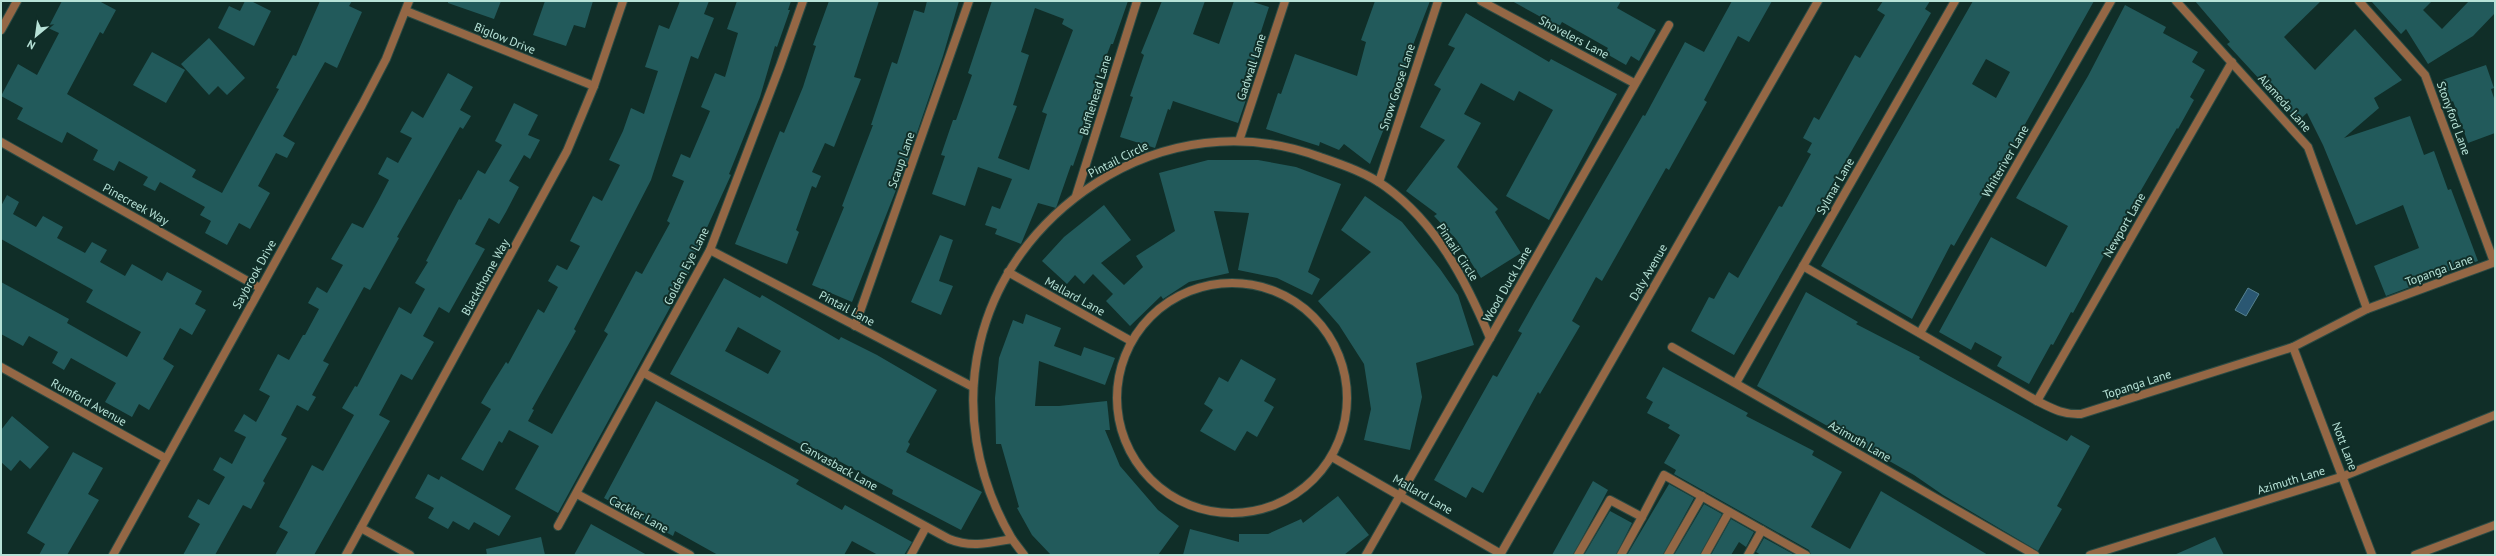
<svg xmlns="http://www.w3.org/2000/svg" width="2496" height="556" font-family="'PT Sans',sans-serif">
	<rect width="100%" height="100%" fill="#102e28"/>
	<path fill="#2a5772" stroke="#548190" d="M2248,288L2259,294L2246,316L2235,310Z"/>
	<g fill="#225a5b" fill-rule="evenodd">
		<path d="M62,1H99L116,10L103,34L100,32L67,94L196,170L192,177L222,193L279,89L276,88L293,55L296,56L320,1H352L349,6L362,12L337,68L325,62L283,136L295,143L287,158L276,153L258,186L270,193L250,229L239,223L227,245L205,233L211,221L200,215L205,207L160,182L155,191L143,185L148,177L119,161L114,171L93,160L98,150L67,132L62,143L17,119L23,108L1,96L18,64L37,75L59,33L48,28Z"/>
		<path d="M245,1H251L271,11L254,46L218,28L229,6L240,11Z"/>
		<path d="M448,1H501L494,19L448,3Z"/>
		<path d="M545,1H593L585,28L574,25L566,46L533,35Z"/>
		<path d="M680,1H709L704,14L714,18L698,59L691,56L651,180L574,329L576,331L532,409L534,410L528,421L552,434L608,334L604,331L636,271L642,274L670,223L667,221L684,181L672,176L681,154L690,158L710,111L701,107L715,73L725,77L738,33L727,29L737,1H791L788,10H790L777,47L775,46L760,97L729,174L731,175L694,256L697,258L558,513L515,489L539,446L509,430L502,443L499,441L483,471L461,459L491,409L481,403L491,386L506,362L508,364L538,309L544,313L558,287L548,281L557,265L567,270L580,246L570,241L593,196L602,201L620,165L609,160L623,131L631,108L644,114L658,71L645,67L659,25L669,29Z"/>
		<path d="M829,1H879L854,77L861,79L834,147L825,143L812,172L821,176L816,188L812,186L796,230L799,232L787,264L735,244L768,161L780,131L784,133L803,87L816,46L813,45Z"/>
		<path d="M927,1H959L943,56L907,162L852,302L812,285L844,207L842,206L873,125H871L892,62L897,64L914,10L924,13Z"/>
		<path d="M992,1H1128L1113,44H1111L1094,88L1099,90L1073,166L1071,165L1056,208L1038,203L1021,244L995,234L997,229L985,225L992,206L1000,209L1012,179L978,167L965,206L932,194L945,156L941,155L953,120H956L972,75L968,73ZM1035,8L1064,19L1062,24L1073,30L1042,112L1047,114L1029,170L998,158L1017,106L1013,105L1029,55L1021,52Z"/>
		<path d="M1162,1H1205L1193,34L1219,44L1234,1H1250L1269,7L1256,47L1259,48L1244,89L1249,91L1238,123L1173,101L1170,110L1168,109L1155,148L1120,137L1133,97L1130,96L1144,55L1141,53Z"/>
		<path d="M1375,1H1430L1408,58L1390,122L1387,121L1370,164L1344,144L1339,150L1320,142L1319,146L1266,129L1278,93L1281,94L1295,54L1357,76L1366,42L1361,40Z"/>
		<path d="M1512,1H1621L1617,8L1656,30L1639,61L1631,56L1626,65L1605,53L1608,48L1562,22L1559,27Z"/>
		<path d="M1732,1H1772L1749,42L1738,36L1704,100L1707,102L1669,170L1666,168L1602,281L1596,277L1572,321L1580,326L1540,394L1538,392L1483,493L1472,487L1466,498L1434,480L1493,375L1497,377L1522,333L1518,331L1535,301L1643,115L1645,116L1685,42L1704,52Z"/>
		<path d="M1883,1H1930L1925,9L1931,13L1734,355L1691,331L1709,297L1714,299L1729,272L1738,278L1779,206L1782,207L1811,154L1807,152L1812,143L1803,138L1814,117L1819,120L1855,55L1860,58L1885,15L1877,10Z"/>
		<path d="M1973,1H2094L1996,176L1994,175L1954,246L1951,244L1912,319L1821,266ZM1986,59L2010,72L1996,98L1972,84Z"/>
		<path d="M2195,1H2321L2284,37L2315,70L2355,29L2402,80L2374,98L2379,108L2344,138L2410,116L2424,155L2434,151L2448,190L2451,189L2478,261L2417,282L2418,284L2386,296L2374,266L2419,248L2403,205L2356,225L2323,145L2307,113L2298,121L2227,44L2230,42Z"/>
		<path d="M2371,1H2432L2423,10L2442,29L2469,1H2495V13L2473,36L2428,64L2406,29L2401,34Z"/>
		<path d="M2125,5L2166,27L2163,33L2198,52L2192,62L2205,70L2190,97L2194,100L2178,129L2177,128L2114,237L2073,313L2071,312L2053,345L2051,344L2029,384L1997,366L2002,357L1975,342L1971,350L1939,332L1991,237L2046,267L2068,226L2016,198L2088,76Z"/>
		<path d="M1466,13L1549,62L1551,59L1617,94L1549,220L1506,196L1553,110L1519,91L1514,101L1481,83L1464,114L1481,123L1457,167L1498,209L1495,212L1521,253L1481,278L1456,239L1434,216L1437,214L1406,191L1445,140L1420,127L1441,89L1434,85L1455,48L1448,45Z"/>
		<path d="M209,38L245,78L227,95L218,86L209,95L181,64Z"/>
		<path d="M152,52L185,70L166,103L133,85Z"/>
		<path d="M2486,65L2494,88L2491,89L2495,101V133L2468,143L2453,101L2450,103L2442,80Z"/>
		<path d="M448,73L473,87L460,110L471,116L463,129L460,127L397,237L399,238L370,290L364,287L323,361L329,364L312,395L316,397L308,411L297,405L281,435L287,438L263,481L265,483L251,509L243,505L215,555H183L200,524L188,517L198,499L209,505L225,477L213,470L220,457L232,464L246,437L234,431L244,414L256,422L270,396L259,390L271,367L278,354L289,360L303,335H305L319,309L308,303L317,287L327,293L343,265L331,259L352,223L363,228L378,201L389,180L378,174L387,157L398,163L412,138L400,132L412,111L423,118Z"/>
		<path d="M514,103L538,115L528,135L540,140L530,159L524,155L509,181L519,187L506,212L499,224L489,218L475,244L485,249L449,313L439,307L423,336L434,342L412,380L401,374L379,415L390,421L314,555H275L288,532L279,527L300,488L312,465L323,471L354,415L342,408L355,386L357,387L399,307L411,314L425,289L415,283L428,262L426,261L459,199L461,200L478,170L485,174L502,145L495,141Z"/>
		<path d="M1208,160H1258L1296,167L1341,184L1308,272L1320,279L1312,295L1277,278L1238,270L1249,213L1214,211L1229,273L1189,282L1163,299L1161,296L1130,326L1106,301L1113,294L1093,274L1084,284L1075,275L1067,284L1042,261L1064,237L1104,205L1131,240L1101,263L1124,285L1143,267L1136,256L1175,231L1159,173Z"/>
		<path d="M7,195L19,202L13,214L36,227L43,216L63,227L57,238L85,253L92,242L107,250L100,262L125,276L132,264L162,281L167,272L202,291L195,304L206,310L192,335L180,328L163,359L174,366L149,410L139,404L132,417L105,402L116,383L71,358L64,370L52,363L58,352L29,336L23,346L1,334V282L69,319L67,323L127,357L141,332L86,302L93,290L1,239V206Z"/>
		<path d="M1365,196L1402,222L1440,269L1458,295L1474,345L1416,363L1422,397L1410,450L1364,440L1371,409L1364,364L1339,325L1318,301L1371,252L1341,230Z"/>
		<path d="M940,235L953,240L939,281L953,286L941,315L911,302Z"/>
		<path d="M724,278L760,298L762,295L839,340L841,337L877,355L937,390L908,442L910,444L906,452L982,492L961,530L892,494L893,490L850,467L817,449L815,452L670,374ZM738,327L781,351L768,374L725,351Z"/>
		<path d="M1806,292L1858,322L1856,324L1920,357L1919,359L1951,377L2067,441L2071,435L2090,446L2057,506L2062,509L2038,551L1943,495L1914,475L1757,386Z"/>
		<path d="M1026,314L1061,328L1054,346L1081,356L1084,347L1115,358L1105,385L1039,361L1035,406H1059L1107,401L1110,430H1105L1120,466L1158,510L1179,526L1158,555H1051L1032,535L1017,508L1019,507L1001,444H996L995,398L999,358L1013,320L1023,324Z"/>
		<path d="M1241,359L1276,379L1264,401L1274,407L1257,437L1247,431L1235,451L1200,431L1213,410L1204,404L1219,377L1228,382Z"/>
		<path d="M1663,367L1748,413L1746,416L1814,451L1812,455L1842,472L1811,527L1850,549L1881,491L1988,555H1811L1809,550L1674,474L1676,470L1664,463L1680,435L1668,428L1670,425L1647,413L1653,402L1646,398Z"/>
		<path d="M656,401L799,480L796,484L842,510L845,505L912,542L904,555H878L852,541L844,555H718L675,531L673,536L604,498Z"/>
		<path d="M12,416L49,447L30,469L20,460L11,471L1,462V430Z"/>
		<path d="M73,452L103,468L88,494L99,500L67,555H39L45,544L27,533Z"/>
		<path d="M428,474L439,480L441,476L511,516L499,536L474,522L469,530L453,521L448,529L428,518L434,508L415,498Z"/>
		<path d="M1593,481L1608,490L1600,505L1573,555H1552Z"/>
		<path d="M1669,484L1694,498L1663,555H1627Z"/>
		<path d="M1338,496L1369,535L1344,555H1183L1190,529L1239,542V534H1268L1301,519L1303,523Z"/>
		<path d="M1704,504L1722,514L1700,555H1674Z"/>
		<path d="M1610,511L1632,523L1616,555H1584Z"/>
		<path d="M1731,519L1754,532L1746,547L1739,542L1731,555H1711Z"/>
		<path d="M591,524L647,555H574Z"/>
		<path d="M541,537L545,555H487L486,549Z"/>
		<path d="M2215,537L2224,555H2174Z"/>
		<path d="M1764,538L1795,555H1761L1756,552Z"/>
	</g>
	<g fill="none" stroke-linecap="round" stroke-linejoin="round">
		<g stroke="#2b4b44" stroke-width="10">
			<g id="service">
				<path d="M1578,555L1610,500L1642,517L1664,475L1806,555"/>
				<path d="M1621,555L1642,517"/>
				<path d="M1668,555L1702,496"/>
				<path d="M1705,555L1729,512"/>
				<path d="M1748,555L1762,530"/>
			</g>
		</g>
		<g stroke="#2b4b44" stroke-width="10">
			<g id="minor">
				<path d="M1481,1L1634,83"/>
				<path d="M2176,1L2308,147L2367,309"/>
				<path d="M2359,1L2425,75L2494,262"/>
				<path d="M406,11L594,86"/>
				<path d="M1,30L17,1"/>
				<path d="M1239,141L1285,1"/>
				<path d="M1,142L260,288"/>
				<path d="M1379,182L1438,1"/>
				<path d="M1076,196L1137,1"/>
				<path d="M710,250L973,387"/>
				<path d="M1803,266L2037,401C2053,409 2064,415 2081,414L2293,347L2367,309L2495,262"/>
				<path d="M1008,272L1131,341"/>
				<circle cx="1232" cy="398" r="115"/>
				<path d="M855,326L969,1"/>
				<path d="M1920,333L2111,1"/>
				<path d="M1672,347L2035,555"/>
				<path d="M2293,347L2372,555"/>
				<path d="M1,367L165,458"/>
				<path d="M644,373L949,539C971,548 990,543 1012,539L1024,555"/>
				<path d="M1736,383L1955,1"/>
				<path d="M2037,401L2232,62"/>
				<path d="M1332,457L1501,554"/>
				<path d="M577,494L690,555"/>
				<path d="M558,526L710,250L780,66L803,1"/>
				<path d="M361,528L410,555"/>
				<path d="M1012,539C938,413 972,263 1096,183C1164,139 1244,129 1320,157C1343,165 1367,173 1386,187C1437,224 1466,281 1490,338"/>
				<path d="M346,555L567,151L594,86L623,1"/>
				<path d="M911,555L926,527"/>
				<path d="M1366,555L1669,25"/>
				<path d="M2090,555L2344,476L2495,415"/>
				<path d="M2415,555L2495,525"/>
			</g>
		</g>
		<g stroke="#2b4b44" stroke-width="10">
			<g id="tertiary">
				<path d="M113,555L362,105L386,59L409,1"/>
				<path d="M1500,555L1818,1"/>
			</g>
		</g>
		<use href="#service" stroke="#946745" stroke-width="8"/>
		<use href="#minor" stroke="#946745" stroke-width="8"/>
		<use href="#tertiary" stroke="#946745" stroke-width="8"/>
	</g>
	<g text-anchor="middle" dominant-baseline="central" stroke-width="4" stroke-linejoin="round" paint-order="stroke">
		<g font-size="12" fill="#b7e2d7" stroke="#102e28">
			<text transform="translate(1574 37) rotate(28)">Shovelers Lane</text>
			<text transform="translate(505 38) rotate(22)">Biglow Drive</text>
			<text transform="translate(1251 67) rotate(-72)">Gadwall Lane</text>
			<text transform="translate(1397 87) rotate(-72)">Snow Goose Lane</text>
			<text transform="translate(1095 95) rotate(-73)">Bufflehead Lane</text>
			<text transform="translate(2285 103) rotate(48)">Alameda Lane</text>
			<text transform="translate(2454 118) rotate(70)">Stonyford Lane</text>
			<text transform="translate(1118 159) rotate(-27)">Pintail Circle</text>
			<text transform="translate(901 160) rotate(-71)">Scaup Lane</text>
			<text transform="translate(2005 161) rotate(-60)">Whiteriver Lane</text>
			<text transform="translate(1835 186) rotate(-60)">Sylmar Lane</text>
			<text transform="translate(136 204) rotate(29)">Pinecreek Way</text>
			<text transform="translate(2124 225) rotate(-60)">Newport Lane</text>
			<text transform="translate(1458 252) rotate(57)">Pintail Circle</text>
			<text transform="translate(686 266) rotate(-63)">Golden Eye Lane</text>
			<text transform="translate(2439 270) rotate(-20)">Topanga Lane</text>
			<text transform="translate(1648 272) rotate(-60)">Daly Avenue</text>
			<text transform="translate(254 274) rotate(-61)">Saybrook Drive</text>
			<text transform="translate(485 277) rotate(-61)">Blackthorne Way</text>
			<text transform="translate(1507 284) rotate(-60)">Wood Duck Lane</text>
			<text transform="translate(1075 296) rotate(29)">Mallard Lane</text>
			<text transform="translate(847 308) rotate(28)">Pintail Lane</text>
			<text transform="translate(2137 384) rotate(-18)">Topanga Lane</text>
			<text transform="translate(89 402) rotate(29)">Rumford Avenue</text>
			<text transform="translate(1860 441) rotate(30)">Azimuth Lane</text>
			<text transform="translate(2345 446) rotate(69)">Nott Lane</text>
			<text transform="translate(839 466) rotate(29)">Canvasback Lane</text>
			<text transform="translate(2291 480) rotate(-17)">Azimuth Lane</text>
			<text transform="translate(1423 494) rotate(30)">Mallard Lane</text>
			<text transform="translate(639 514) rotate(28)">Cackler Lane</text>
		</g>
	</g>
	<rect width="2496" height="556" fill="none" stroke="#b7e2d7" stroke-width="4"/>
	<g transform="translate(36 36) rotate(209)" stroke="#102e28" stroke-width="3" paint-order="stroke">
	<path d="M0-3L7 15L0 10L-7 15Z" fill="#b7e2d7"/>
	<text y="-6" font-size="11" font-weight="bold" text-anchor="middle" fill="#b7e2d7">N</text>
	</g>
</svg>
